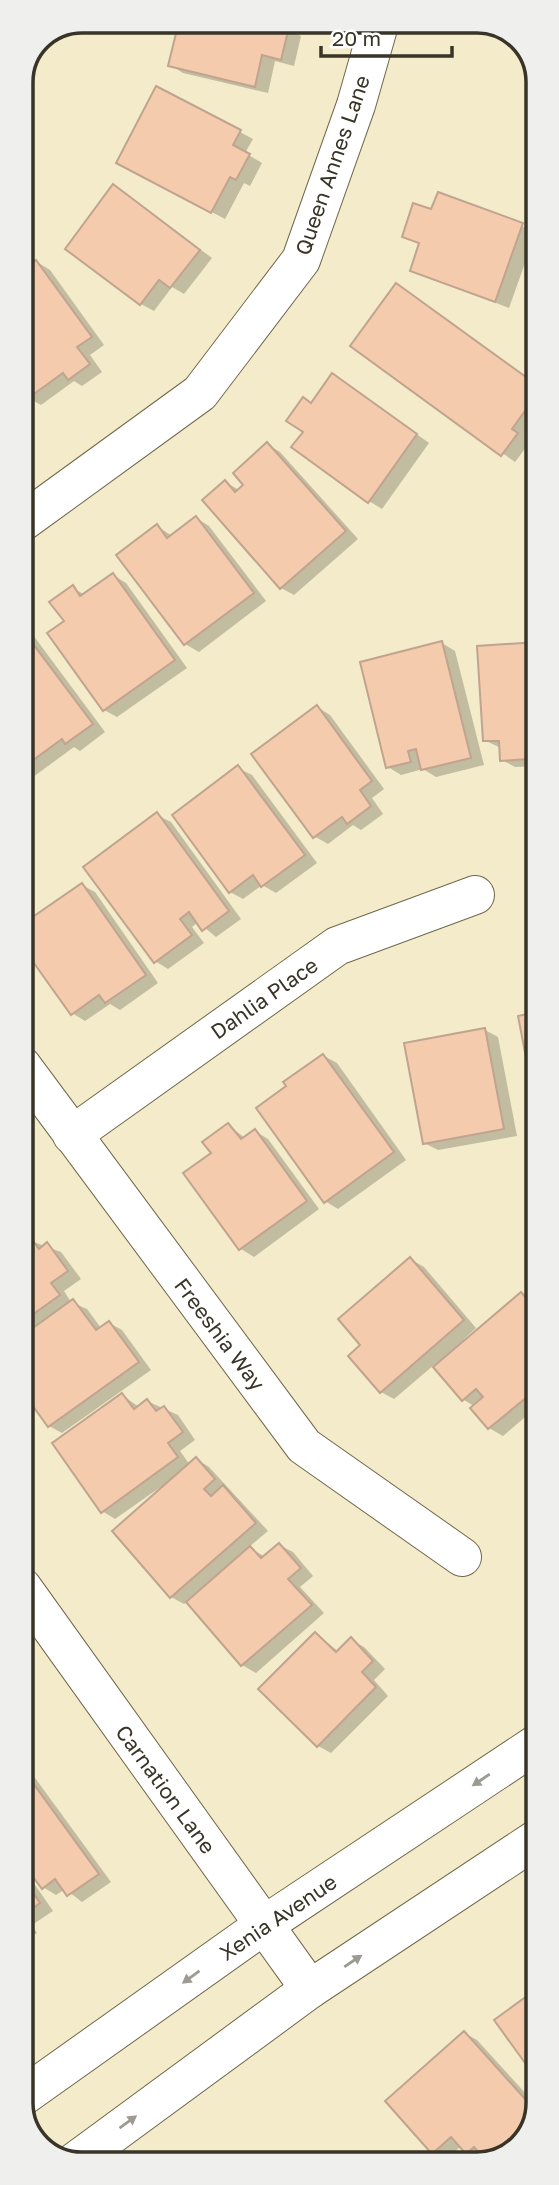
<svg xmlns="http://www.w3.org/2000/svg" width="559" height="2185" font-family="'Golos Text',sans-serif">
	<rect width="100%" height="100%" fill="#f3ebc9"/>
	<g fill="#0003">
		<path d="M181,21H285L283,27L301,36L294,66L275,61L268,93L183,73L170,65Z"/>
		<path d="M240,132L253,139L245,153L262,163L250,186L244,183L225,219L131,170Z"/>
		<path d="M114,186L212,258L184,294L172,287L154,311L141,304Z"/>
		<path d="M439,194L536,232L509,308L412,270L421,245L404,236L432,212Z"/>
		<path d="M37,262L50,270L104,345L90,355L102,372L82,386L74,381L41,405L28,398Z"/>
		<path d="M397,285L537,385V420L524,438L530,442L515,462L353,346Z"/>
		<path d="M346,383L429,443L382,509L369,501L305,431L312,404Z"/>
		<path d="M21,412L31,425L21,433Z"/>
		<path d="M267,444L280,452L358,539L294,595L281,588L225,482L239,490L246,485Z"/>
		<path d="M196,518L209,526L266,601L199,652L185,644L157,526L172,536Z"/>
		<path d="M113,575L126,583L187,668L117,717L104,710L66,621L73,588L85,595Z"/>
		<path d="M21,629L33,635L105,732L80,751L74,747L33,777L21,770Z"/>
		<path d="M442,643L455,651L484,765L436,777L423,769L401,775L388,767Z"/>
		<path d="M537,644V766L515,767L502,760L501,748L484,740L479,647Z"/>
		<path d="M317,707L330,715L384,789L372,798L383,814L361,830L353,825L328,844L314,836Z"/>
		<path d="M238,768L252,775L317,863L276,893L262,885L243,899L230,892Z"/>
		<path d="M157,815L171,822L241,919L216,937L198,922L192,927L204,943L168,969L155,961Z"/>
		<path d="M82,885L95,892L158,983L120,1010L110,1004L85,1021L72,1013Z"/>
		<path d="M537,1014V1108L520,1017Z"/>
		<path d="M485,1030L498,1037L517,1136L438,1150L424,1143Z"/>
		<path d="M324,1056L337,1063L406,1160L338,1209L325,1201Z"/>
		<path d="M228,1125L245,1138L255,1131L268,1139L319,1209L254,1257L241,1249L186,1174L213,1154Z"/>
		<path d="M22,1194L32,1209L22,1216Z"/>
		<path d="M31,1241L61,1252L81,1279L64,1291L71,1302L87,1309L101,1328L109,1323L122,1330L151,1370L62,1433L49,1426L22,1388V1246Z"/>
		<path d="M410,1259L424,1267L476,1328L464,1339L466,1341L521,1295L538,1306V1406L503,1436L489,1428L472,1408L474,1406L464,1400L434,1365L394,1399L381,1392L362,1345Z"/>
		<path d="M122,1395L139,1407L147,1401L178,1415L195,1440L180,1451L190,1465L196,1459L209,1467L268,1531L249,1547L265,1557L279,1545L293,1552L313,1576L300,1587L324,1613L256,1673L242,1665L187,1602L184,1604L171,1597L162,1486L115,1519L102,1511Z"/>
		<path d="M316,1634L339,1652L351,1640L364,1647L385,1669L374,1680L388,1696L331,1753L318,1746Z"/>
		<path d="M22,1760L111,1882L82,1902L65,1889L56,1895L43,1887L22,1860Z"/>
		<path d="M22,1866L53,1911L32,1925L37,1933L22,1943Z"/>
		<path d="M464,2033L477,2040L537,2106L523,2143L490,2162L485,2156L480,2160L461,2146L446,2160L433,2152Z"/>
	</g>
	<g fill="#f5cbad" stroke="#c0a48f" stroke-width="2">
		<path d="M179,21H270L289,27L281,60L262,55L255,87L168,66Z"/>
		<path d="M156,86L241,130L233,145L250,154L236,180L230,177L211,213L116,163Z"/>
		<path d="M113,184L200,250L170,288L159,280L140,305L65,249Z"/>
		<path d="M438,192L523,223L495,302L410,271L419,243L402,237L413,203L431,209Z"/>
		<path d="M36,260L92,337L77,347L90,364L68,380L63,373L27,399L21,392V271Z"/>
		<path d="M396,283L537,385V394L512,429L518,433L501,456L350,346Z"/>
		<path d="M332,373L417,434L368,503L291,447L303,432L286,421L303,397L311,403Z"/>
		<path d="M267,442L346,531L280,589L202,500L225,480L235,492L243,485L233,473Z"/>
		<path d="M196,516L254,593L184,645L116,555L157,524L167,538Z"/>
		<path d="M113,573L175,660L103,711L47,633L64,621L49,602L73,585L80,596Z"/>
		<path d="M21,628L93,724L65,744L62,739L21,769Z"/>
		<path d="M442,641L471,758L421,770L416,749L408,751L411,762L386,768L360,662Z"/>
		<path d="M537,642V749H528V759L500,761L499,741H483L477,646Z"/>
		<path d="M317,705L372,781L360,790L371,806L347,824L342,817L313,838L251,754Z"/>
		<path d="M238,765L305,855L261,887L253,875L229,893L172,815Z"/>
		<path d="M157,812L229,911L202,931L189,912L180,919L192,935L154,963L83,867Z"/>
		<path d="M82,883L146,975L105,1003L99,995L71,1015L21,945V925Z"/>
		<path d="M537,1012V1110H536L518,1016Z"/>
		<path d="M485,1028L504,1129L423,1144L404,1043Z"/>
		<path d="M323,1054L394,1152L324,1203L256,1108L286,1086L283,1082Z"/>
		<path d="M228,1123L241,1139L255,1129L307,1201L239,1250L183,1173L211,1153L202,1142Z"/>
		<path d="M31,1238L39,1249L47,1242L68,1271L51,1283L60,1295L22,1322V1245Z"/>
		<path d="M410,1257L464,1320L380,1393L348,1356L360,1345L338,1319Z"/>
		<path d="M521,1292L538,1312V1388L488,1429L470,1408L483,1397L476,1389L462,1401L433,1367Z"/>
		<path d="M73,1299L96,1330L109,1321L139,1362L48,1427L22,1391V1336Z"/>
		<path d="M122,1393L134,1409L147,1399L156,1411L164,1406L183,1432L168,1443L178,1457L101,1513L52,1443Z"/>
		<path d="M196,1457L215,1479L204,1489L211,1496L223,1485L256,1523L170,1598L112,1531Z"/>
		<path d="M279,1543L301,1568L288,1579L312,1605L241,1666L186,1602L250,1546L261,1558Z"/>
		<path d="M315,1632L336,1652L351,1637L373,1661L362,1672L376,1687L317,1747L258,1689Z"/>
		<path d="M22,1768L99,1874L67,1896L55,1879L42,1889L22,1862Z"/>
		<path d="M22,1876L40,1903L22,1916Z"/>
		<path d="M538,1988V2081L494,2020Z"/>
		<path d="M464,2031L535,2110L527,2133L488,2163L474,2147L466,2154L451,2137L432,2154L385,2101Z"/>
	</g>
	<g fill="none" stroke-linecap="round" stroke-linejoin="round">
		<g stroke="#70684b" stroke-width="40">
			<g id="minor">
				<path d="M21,523L200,393L301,260L356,105L380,21"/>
				<path d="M22,1066L304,1446L462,1557"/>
				<path d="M72,1135L337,946L475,895"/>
				<path d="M22,1587L310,1989"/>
				<path d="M22,2097L264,1925L538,1743"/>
				<path d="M73,2163L310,1989L538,1838"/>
			</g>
		</g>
		<use href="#minor" stroke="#fff" stroke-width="38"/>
	</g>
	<defs><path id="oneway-solid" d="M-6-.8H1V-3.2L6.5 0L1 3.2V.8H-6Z" transform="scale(1.75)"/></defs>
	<g fill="#9c9a93">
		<use href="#oneway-solid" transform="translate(481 1780) rotate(146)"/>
		<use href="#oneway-solid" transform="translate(353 1961) rotate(-34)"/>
		<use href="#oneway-solid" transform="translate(191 1977) rotate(144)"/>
		<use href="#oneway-solid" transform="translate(128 2122) rotate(-36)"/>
	</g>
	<g text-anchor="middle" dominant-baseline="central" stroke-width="6" stroke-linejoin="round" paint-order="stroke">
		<g font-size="21" fill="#383427" stroke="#fff">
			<text transform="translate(332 165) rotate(-71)">Queen Annes Lane</text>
			<text transform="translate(264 998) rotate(-35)">Dahlia Place</text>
			<text transform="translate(220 1334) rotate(53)">Freeshia Way</text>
			<text transform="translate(166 1789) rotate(54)">Carnation Lane</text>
			<text transform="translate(278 1917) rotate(-34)">Xenia Avenue</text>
		</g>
	</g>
	<path d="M0 0H559V2185H0ZM82 33H477A49 49 0 0 1 526 82V2103A49 49 0 0 1 477 2152H82A49 49 0 0 1 33 2103V82A49 49 0 0 1 82 33Z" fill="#efefee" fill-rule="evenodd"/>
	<path fill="none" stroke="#383427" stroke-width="3.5" d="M82 33H477A49 49 0 0 1 526 82V2103A49 49 0 0 1 477 2152H82A49 49 0 0 1 33 2103V82A49 49 0 0 1 82 33Z"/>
	<path d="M321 46v10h131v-10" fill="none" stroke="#383427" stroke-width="3.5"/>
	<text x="332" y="46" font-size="21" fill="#383427" stroke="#ffffff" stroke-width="5" paint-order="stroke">20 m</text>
</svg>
